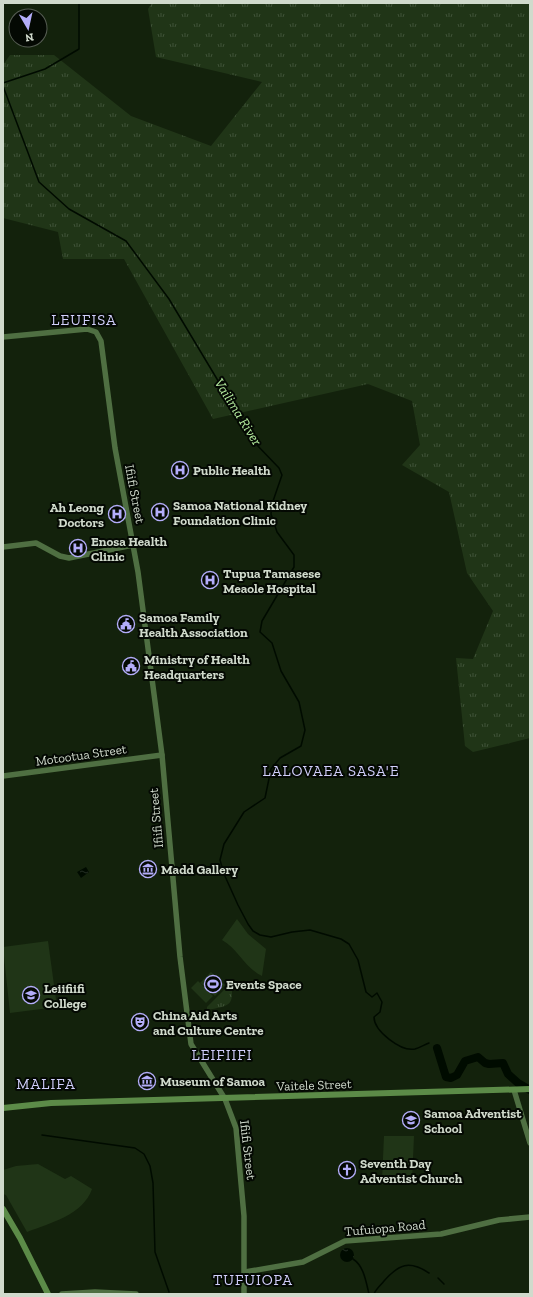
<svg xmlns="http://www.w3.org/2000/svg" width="533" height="1297" font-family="'Zilla Slab',serif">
	<defs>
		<pattern id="park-tufts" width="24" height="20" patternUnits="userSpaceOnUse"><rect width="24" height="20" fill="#203517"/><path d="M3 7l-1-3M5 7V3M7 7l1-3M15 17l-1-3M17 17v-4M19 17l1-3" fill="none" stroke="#3f5238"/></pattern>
		<pattern id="water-ripples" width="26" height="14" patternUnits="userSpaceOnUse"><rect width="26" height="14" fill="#000b00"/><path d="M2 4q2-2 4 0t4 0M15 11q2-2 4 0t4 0" fill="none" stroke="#242e24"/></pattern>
	</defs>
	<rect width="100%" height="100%" fill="#13220c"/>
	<g fill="#203517">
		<path d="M237,919L248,934L266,949L262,976C245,968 238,949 222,940Z"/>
		<path d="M48,941L57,1007L10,1013L3,947Z"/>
		<path d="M211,972L225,985L215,996L200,983Z"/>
		<path d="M198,981L213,996L206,1003L191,988Z"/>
		<path d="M384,1136H414L412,1181L382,1180Z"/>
		<path d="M38,1164L65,1179L71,1176L92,1189C83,1215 50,1223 27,1232L6,1195L3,1194V1170L16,1166Z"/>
	</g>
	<g fill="url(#park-tufts)">
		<path d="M152,3H530V738L473,752L465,746L456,658L473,659L493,611L467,573L449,492L402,465L420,445L412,401L368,384L213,419L124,259H63L58,232L3,218V65L10,55H54L131,116L211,146L262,82L156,57L148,9Z"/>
		<path d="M231,983C235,1007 228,1006 207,1010V1007Z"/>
	</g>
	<g fill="url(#water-ripples)">
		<path d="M86,867L89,872L81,878L77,872Z"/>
		<circle cx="347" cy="1255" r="7"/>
	</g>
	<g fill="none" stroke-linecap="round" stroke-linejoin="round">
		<g stroke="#000b00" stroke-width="1.5">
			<path d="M3,83L45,69L79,49V3"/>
			<path d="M3,86L39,182L69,209L126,241L169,299L256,444L279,468L282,475L272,504L271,514L277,532L294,555V567L262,621L260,632L272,643L281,671L299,702L305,730L301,746L280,758L271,769L265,798L244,812L224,844L220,860L224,874L238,905L248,924L253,931L260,935L271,937L292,932L310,930L341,939L349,944L358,960L366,992L372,997L377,993L382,1002L380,1012L374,1017C374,1031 401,1052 415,1049C419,1048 424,1045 429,1043"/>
			<path d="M42,1135L135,1148L144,1154L150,1166L153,1183L155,1252L169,1292"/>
			<path d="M353,1259C364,1266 366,1282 369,1294"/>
			<path d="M438,1278L444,1284"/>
			<path d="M374,1294C376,1289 381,1285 384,1281C399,1264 409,1260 429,1273"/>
		</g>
		<path stroke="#000b00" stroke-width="8" d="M437,1048L446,1077L451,1078L457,1075L465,1061L478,1057L485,1063L489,1064L503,1063L508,1074L518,1083L530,1090"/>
		<g stroke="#4f6f42" stroke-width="5.5">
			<path d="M3,337L87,329L96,332L101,341L115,448L138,572L162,755L180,957L191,1044L225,1099L236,1128L244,1216V1294"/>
			<path d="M3,547L36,543L60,556L69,558L133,545"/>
			<path d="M3,776L162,755"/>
			<path d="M514,1090L530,1143"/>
			<path d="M245,1272L303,1262L345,1241L441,1234L499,1220L530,1217"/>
			<path d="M62,1294L95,1292L136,1294"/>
		</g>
		<g stroke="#5c8b48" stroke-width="6">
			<path d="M3,1108L51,1103L530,1089"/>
			<path d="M3,1209L20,1238L48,1294"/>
		</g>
	</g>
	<defs>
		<g id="hospital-ring" transform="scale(0.9)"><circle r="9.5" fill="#040903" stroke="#b3adf9" stroke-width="1.5"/><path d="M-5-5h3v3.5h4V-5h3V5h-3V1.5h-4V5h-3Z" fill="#b3adf9"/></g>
		<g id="civic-ring" transform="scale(0.9)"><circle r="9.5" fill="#040903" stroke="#b3adf9" stroke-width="1.5"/><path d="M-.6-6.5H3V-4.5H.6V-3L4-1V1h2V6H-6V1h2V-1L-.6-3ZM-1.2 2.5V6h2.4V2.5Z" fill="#b3adf9"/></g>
		<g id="museum-ring" transform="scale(0.9)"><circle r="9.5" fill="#040903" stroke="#b3adf9" stroke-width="1.5"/><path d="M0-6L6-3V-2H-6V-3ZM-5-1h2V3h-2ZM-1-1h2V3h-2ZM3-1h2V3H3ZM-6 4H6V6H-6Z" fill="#b3adf9"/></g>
		<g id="stadium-ring" transform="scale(0.9)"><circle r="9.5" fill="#040903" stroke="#b3adf9" stroke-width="1.5"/><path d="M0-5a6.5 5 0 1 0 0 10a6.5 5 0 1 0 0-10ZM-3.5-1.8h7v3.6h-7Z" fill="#b3adf9"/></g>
		<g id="university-ring" transform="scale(0.9)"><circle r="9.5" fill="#040903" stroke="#b3adf9" stroke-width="1.5"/><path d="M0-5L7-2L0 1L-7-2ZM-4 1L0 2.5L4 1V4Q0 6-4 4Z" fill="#b3adf9"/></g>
		<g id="theatre-ring" transform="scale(0.9)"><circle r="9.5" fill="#040903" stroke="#b3adf9" stroke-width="1.5"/><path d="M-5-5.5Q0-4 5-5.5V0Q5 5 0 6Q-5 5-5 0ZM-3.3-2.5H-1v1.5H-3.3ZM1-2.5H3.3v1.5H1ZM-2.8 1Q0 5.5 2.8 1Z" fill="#b3adf9"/></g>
		<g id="school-ring" transform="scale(0.9)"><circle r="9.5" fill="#040903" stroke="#b3adf9" stroke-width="1.5"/><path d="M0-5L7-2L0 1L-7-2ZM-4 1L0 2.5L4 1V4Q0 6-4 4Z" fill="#b3adf9"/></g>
		<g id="church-ring" transform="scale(0.9)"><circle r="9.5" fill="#040903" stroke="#b3adf9" stroke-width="1.5"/><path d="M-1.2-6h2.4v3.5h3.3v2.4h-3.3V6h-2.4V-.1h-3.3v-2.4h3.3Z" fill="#b3adf9"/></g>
	</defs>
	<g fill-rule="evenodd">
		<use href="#hospital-ring" x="180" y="470"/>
		<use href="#hospital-ring" x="160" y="512"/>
		<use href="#hospital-ring" x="117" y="514"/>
		<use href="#hospital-ring" x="78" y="548"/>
		<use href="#hospital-ring" x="210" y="580"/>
		<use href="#civic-ring" x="126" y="624"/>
		<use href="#civic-ring" x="131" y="666"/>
		<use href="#museum-ring" x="148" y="869"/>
		<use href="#stadium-ring" x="213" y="984"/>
		<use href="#university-ring" x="31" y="995"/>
		<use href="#theatre-ring" x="140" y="1022"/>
		<use href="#museum-ring" x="147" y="1081"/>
		<use href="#school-ring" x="411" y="1120"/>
		<use href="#church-ring" x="347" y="1170"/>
	</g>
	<g text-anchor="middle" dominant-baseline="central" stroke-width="4" stroke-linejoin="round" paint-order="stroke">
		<g font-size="13" font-weight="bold" fill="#d0dacc" stroke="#040903" text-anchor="start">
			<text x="193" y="470">Public Health</text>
			<text x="173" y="505">Samoa National Kidney<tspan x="173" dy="15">Foundation Clinic</tspan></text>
			<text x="104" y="507" text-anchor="end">Ah Leong<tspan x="104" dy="15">Doctors</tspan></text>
			<text x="91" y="541">Enosa Health<tspan x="91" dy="15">Clinic</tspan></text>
			<text x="223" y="573">Tupua Tamasese<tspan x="223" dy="15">Meaole Hospital</tspan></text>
			<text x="139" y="617">Samoa Family<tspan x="139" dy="15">Health Association</tspan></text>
			<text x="144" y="659">Ministry of Health<tspan x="144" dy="15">Headquarters</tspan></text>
			<text x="161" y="869">Madd Gallery</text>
			<text x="226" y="984">Events Space</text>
			<text x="44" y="988">Leiifiifi<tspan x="44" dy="15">College</tspan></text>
			<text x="153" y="1015">China Aid Arts<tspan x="153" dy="15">and Culture Centre</tspan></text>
			<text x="160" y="1081">Museum of Samoa</text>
			<text x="424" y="1113">Samoa Adventist<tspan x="424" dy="15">School</tspan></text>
			<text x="360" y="1163">Seventh Day<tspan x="360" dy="15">Adventist Church</tspan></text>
		</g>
		<g font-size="13" fill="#d0dacc" stroke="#040903">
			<text transform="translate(135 494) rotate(79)">Ifiifi Street</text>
			<text transform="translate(81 755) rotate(-8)">Motootua Street</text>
			<text transform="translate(156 818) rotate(-95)">Ifiifi Street</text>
			<text transform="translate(314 1085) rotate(-2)">Vaitele Street</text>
			<text transform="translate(248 1150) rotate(83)">Ifiifi Street</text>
			<text transform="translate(385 1228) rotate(-5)">Tufuiopa Road</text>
		</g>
		<g font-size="14" font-style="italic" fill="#b6eea0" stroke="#040903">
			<text transform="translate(238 412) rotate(58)">Vailima River</text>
		</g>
		<g font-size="15" letter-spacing="1" fill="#d1cffb" stroke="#040903">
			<text x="84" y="320">LEUFISA</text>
			<text x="331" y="771">LALOVAEA SASA'E</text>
			<text x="222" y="1055">LEIFIIFI</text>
			<text x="46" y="1084">MALIFA</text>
			<text x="253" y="1280">TUFUIOPA</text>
		</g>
	</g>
	<rect width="533" height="1297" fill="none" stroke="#d0dacc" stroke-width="8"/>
	<g transform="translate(28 28) rotate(171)"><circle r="19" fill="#040903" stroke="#565d53"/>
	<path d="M0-3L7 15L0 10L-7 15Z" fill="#b3adf9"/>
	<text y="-6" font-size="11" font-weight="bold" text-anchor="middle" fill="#d0dacc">N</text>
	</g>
</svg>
